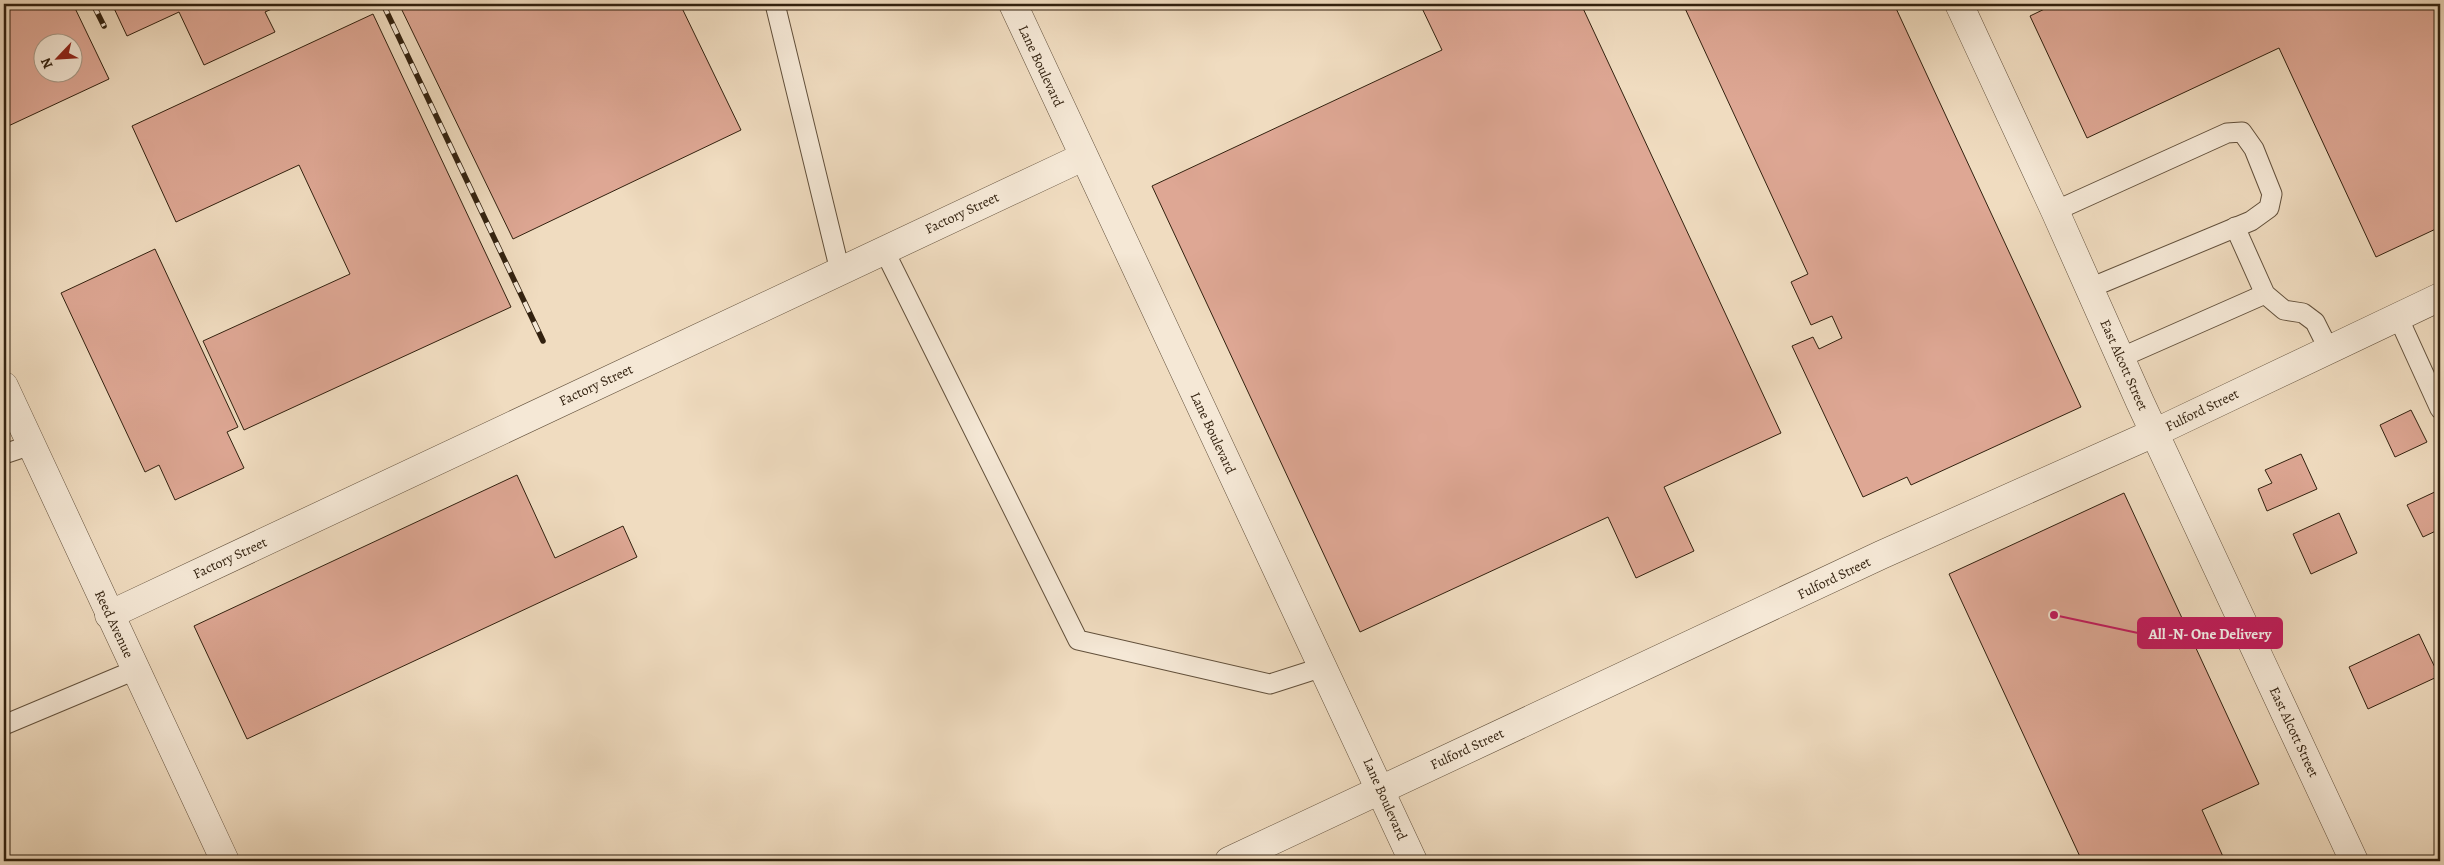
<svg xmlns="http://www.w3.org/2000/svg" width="2444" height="865" font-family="Alegreya,serif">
	<rect width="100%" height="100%" fill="#f0dcc0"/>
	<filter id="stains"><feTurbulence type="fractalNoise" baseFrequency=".004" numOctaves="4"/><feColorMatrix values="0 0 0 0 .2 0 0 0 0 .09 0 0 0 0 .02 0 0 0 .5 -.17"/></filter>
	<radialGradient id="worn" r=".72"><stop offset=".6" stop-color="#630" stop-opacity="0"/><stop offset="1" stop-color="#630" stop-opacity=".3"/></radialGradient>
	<g fill="#dea794" stroke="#32210f" fill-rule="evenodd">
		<path d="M4,4H73L109,79L4,128ZM42,42H72V72H42Z"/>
		<path d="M112,4H283L265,12L275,32L204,65L179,12L127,36Z"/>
		<path d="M399,4H680L741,130L513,239Z"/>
		<path d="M1420,4H1581L1781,433L1664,487L1694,551L1636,578L1608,517L1360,632L1152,186L1442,50Z"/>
		<path d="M1683,4H1894L2081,407L1911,485L1907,477L1863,497L1792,346L1813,337L1819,349L1842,338L1832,316L1811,325L1791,282L1808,274Z"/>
		<path d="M2055,4H2440V227L2376,257L2279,48L2087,138L2030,16Z"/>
		<path d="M373,14L511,307L244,430L203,341L350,274L299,165L176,222L132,126Z"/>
		<path d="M155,249L238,427L227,432L244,468L175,500L159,465L145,472L61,293Z"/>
		<path d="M2411,410L2427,442L2395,457L2380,425Z"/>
		<path d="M2301,454L2317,489L2267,511L2258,489L2272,483L2265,470Z"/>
		<path d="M517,475L555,558L623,526L637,557L247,739L194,626Z"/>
		<path d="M2439,490L2440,529L2423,537L2407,505Z"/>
		<path d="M2124,493L2259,784L2202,810L2225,861H2082L1949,574Z"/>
		<path d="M2339,513L2357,553L2311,574L2293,534Z"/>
		<path d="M2419,634L2439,676L2368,709L2349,667Z"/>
	</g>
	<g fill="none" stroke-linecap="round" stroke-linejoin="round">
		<g stroke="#62503b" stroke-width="21">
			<g id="service">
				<path d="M775,4L840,271"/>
				<path d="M2055,211L2227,133L2242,132L2254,149L2272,194L2269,208L2251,221L2090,288"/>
				<path d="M2235,227L2265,294L2284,310L2303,313L2315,322L2329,350"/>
				<path d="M884,250L1078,640L1270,684L1323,667"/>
				<path d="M2398,317L2440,409"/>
				<path d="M2120,358L2265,294"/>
				<path d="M4,454L31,445"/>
				<path d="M4,725L135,670"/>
			</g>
		</g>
		<g stroke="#62503b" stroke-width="29">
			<g id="minor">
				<path d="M1013,4L1413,861"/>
				<path d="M1959,4L2055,211L2140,402L2354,861"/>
				<path d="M4,386L225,861"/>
				<path d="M109,615L1083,157"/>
				<path d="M1229,861L1881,555L2154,433L2440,297"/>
			</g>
		</g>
		<use href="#service" stroke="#f5e8d6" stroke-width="19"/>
		<use href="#minor" stroke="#f5e8d6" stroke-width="28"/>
		<g stroke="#32210f" stroke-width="5.5">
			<g id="rail">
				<path d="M93,4L104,26"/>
				<path d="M383,4L543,341"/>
			</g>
		</g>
		<use href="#rail" stroke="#f5e8d6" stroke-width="4" stroke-dasharray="11" stroke-linecap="butt"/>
	</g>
	<g text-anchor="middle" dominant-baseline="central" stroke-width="5" stroke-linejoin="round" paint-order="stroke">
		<g font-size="14" fill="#32210f" stroke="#f5e8d6">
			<text transform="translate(1041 66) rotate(65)">Lane Boulevard</text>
			<text transform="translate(962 213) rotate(-25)">Factory Street</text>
			<text transform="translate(2124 365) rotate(66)">East Alcott Street</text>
			<text transform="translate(596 385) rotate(-25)">Factory Street</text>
			<text transform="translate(2202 410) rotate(-26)">Fulford Street</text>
			<text transform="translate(1213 433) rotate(65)">Lane Boulevard</text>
			<text transform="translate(230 558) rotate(-25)">Factory Street</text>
			<text transform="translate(1834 578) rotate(-26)">Fulford Street</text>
			<text transform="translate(114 624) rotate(65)">Reed Avenue</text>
			<text transform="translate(2294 732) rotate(65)">East Alcott Street</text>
			<text transform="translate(1467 749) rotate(-25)">Fulford Street</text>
			<text transform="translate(1385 799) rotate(66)">Lane Boulevard</text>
		</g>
	</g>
	<path fill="none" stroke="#c2185b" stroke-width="2" d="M2054 615L2138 633"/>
	<circle fill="#c2185b" stroke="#f5e8d6" stroke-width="2" cx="2054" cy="615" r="5"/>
	<rect fill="#c2185b" stroke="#c2185b" stroke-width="2" x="2138" y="618" width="144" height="30" rx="5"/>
	<g font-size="15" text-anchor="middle" font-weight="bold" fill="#fff">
		<text x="2210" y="639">All -N- One Delivery</text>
	</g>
	<rect width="2444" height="865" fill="none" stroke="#f0dcc0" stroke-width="20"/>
	<rect x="5" y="5" width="2434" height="855" fill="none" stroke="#32210f" stroke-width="2.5"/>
	<rect x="10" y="10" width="2424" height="845" fill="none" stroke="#32210f"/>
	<g transform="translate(58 58) rotate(245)"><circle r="24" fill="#f5e8d6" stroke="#a79886"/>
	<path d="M0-4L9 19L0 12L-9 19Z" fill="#8f2418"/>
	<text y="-8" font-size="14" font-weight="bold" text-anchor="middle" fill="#32210f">N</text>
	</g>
	<rect width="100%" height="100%" filter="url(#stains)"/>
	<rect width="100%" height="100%" fill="url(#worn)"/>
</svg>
